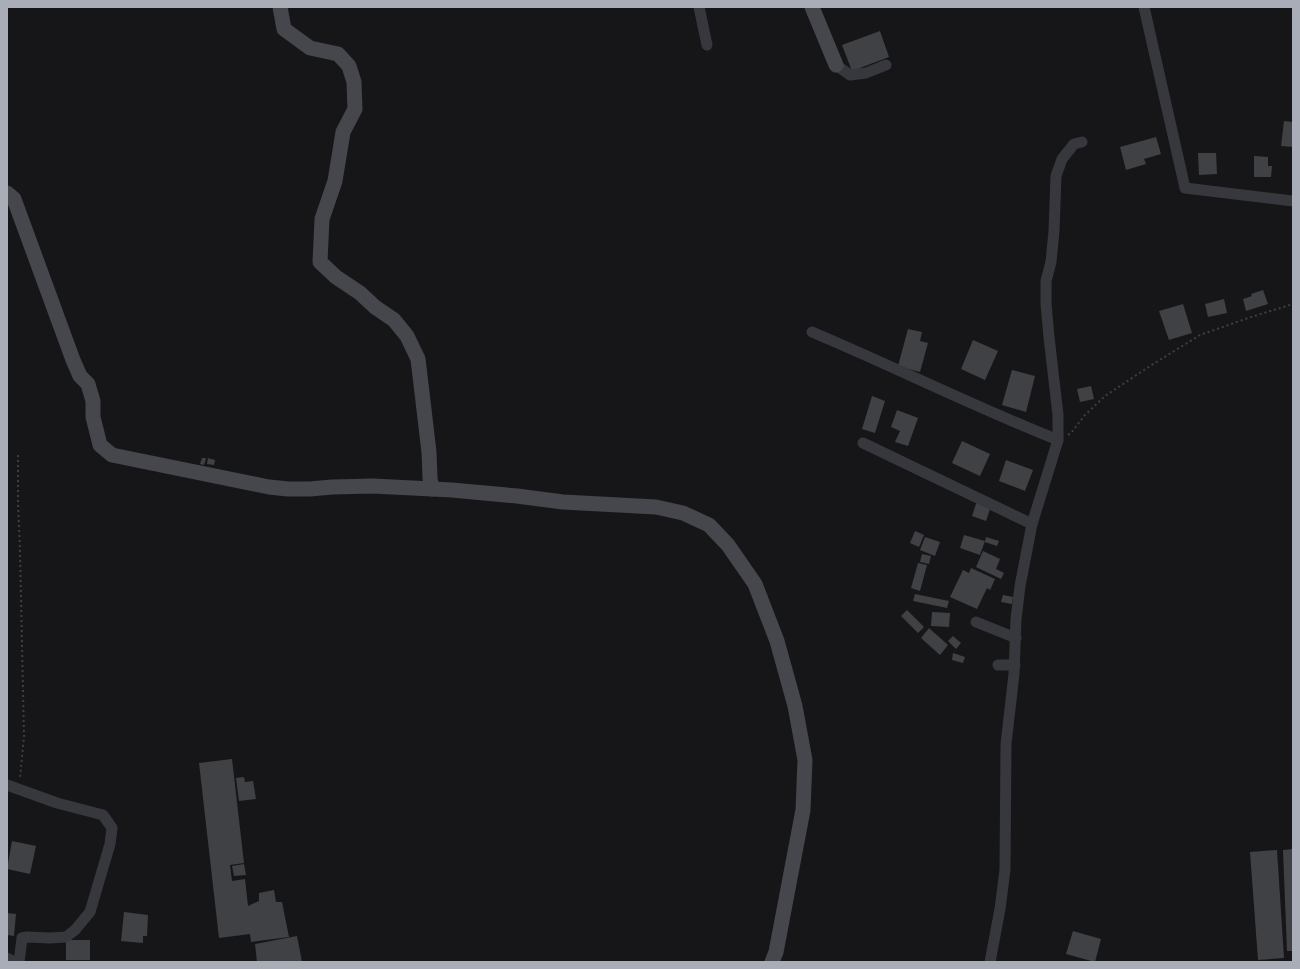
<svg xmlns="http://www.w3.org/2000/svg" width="1300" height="969" font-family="Signika,sans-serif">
	<rect width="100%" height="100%" fill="#161618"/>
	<g fill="#404145">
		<path d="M880,31L889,57L852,71L842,45Z"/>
		<path d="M1284,121L1293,122V147L1281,146Z"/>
		<path d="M1156,137L1161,154L1144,159L1146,164L1126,170L1120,147Z"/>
		<path d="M1198,153H1216L1217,174L1199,175Z"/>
		<path d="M1254,156L1268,157V166H1272L1271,177H1254Z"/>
		<path d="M1263,290L1268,304L1246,311L1243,299L1252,296L1251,294Z"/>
		<path d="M1224,299L1227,313L1208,317L1205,304Z"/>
		<path d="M1183,304L1192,333L1169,340L1159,311Z"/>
		<path d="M908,329L922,332L920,341L928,343L920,372L898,366Z"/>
		<path d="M973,340L998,351L985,380L961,369Z"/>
		<path d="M1012,370L1035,376L1026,412L1002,405Z"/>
		<path d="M1091,386L1094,399L1080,402L1077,389Z"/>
		<path d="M872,396L885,401L875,433L862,429Z"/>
		<path d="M897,410L918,418L908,446L895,442L900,431L891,427Z"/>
		<path d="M962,441L990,454L980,476L952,463Z"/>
		<path d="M202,458H206L204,465L200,464Z"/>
		<path d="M208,458L215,460L214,465L207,464Z"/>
		<path d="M1006,460L1033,470L1025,491L999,481Z"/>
		<path d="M977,501L991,506L986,521L972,516Z"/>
		<path d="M915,531L924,535L919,547L910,543Z"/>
		<path d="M964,535L985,541L980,555L960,548Z"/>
		<path d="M925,537L940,542L935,556L920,550Z"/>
		<path d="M986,537L999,541L997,546L985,542Z"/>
		<path d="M983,551L1000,559L996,569L1004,573L1001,579L976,567Z"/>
		<path d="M922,554L931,556L929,564L920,562Z"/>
		<path d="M918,563L927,565L920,591L911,588Z"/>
		<path d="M971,568L995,579L990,590L987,588L977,609L950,597L963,570L969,573Z"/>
		<path d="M915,594L949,601L947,608L913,601Z"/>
		<path d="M1003,595L1013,597L1012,604L1001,602Z"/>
		<path d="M907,610L924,627L918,633L901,616Z"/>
		<path d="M932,612L950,613L949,627L931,626Z"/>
		<path d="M929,628L948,645L940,655L921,638Z"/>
		<path d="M953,636L961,643L956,649L948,641Z"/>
		<path d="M953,653L965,657L963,663L952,660Z"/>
		<path d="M232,759L244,863L230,865L232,881L245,879L248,906L259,901V893L274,890L276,902H282L289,937L251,942L250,934L219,938L199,763Z"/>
		<path d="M244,777L245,782L253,781L256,799L239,801L236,778Z"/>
		<path d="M12,841L36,846L30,874L7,869Z"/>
		<path d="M1293,849V951H1287L1283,850Z"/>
		<path d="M1277,850L1284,958L1258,960L1250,852Z"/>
		<path d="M244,864L246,875L234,876L232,866Z"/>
		<path d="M124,912L148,915L147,936H143V943L121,941Z"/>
		<path d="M7,913L16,914L14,936L7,935Z"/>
		<path d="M1073,931L1101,939L1095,962L1066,954Z"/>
		<path d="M297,936L302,962H257L255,944Z"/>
		<rect x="66" y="940" width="24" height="20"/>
	</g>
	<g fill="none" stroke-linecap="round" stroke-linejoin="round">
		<g stroke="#3d3f44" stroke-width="2" stroke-dasharray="2 3" stroke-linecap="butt">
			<path d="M1068,435L1071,433L1085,415L1105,396L1150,366L1200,335L1248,318L1293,304"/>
			<path d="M18,455V503L20,550L24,736L20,778"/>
		</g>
		<g stroke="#37383d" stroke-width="11">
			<path d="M699,7L707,45"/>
			<path d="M1144,7L1185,188L1293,201"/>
			<path d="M836,65L850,75L866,73L886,65"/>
			<path d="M812,332C895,367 975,407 1058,440"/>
			<path d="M863,443L1032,524"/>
			<path d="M976,622L1016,638"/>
			<path d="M998,665H1015"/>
			<path d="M7,785L57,803L103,815L112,828L110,844L90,912L75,930L66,937L50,938L27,937L22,938L19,962"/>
			<path d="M7,958L14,962"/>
			<path d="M990,962L1000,909L1005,870L1006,744L1014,674L1016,619L1020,586L1032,524L1058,440V415L1049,337L1046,304V281L1051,262L1054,231L1056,176L1062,159L1074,144L1082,142"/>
		</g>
		<g stroke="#45474d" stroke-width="15">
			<path d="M280,7L284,29L310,48L338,54L349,66L354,82L355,109L343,132L335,181L322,219L320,262L336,277L360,293L375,307L394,320L407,336L418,359L429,452L430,478L432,489"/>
			<path d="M812,7L836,65"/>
			<path d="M7,193L14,199L73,360L80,376L88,384L93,401V417L100,445L112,455L269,487L288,489H310L332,487L373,486L452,490L517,496L563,502L656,507L683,513L709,525L728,545L755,584L777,641L795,706L805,760L803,810L776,952L772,962"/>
		</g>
	</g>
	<rect width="1300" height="969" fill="none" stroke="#a8adb8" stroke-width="16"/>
</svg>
